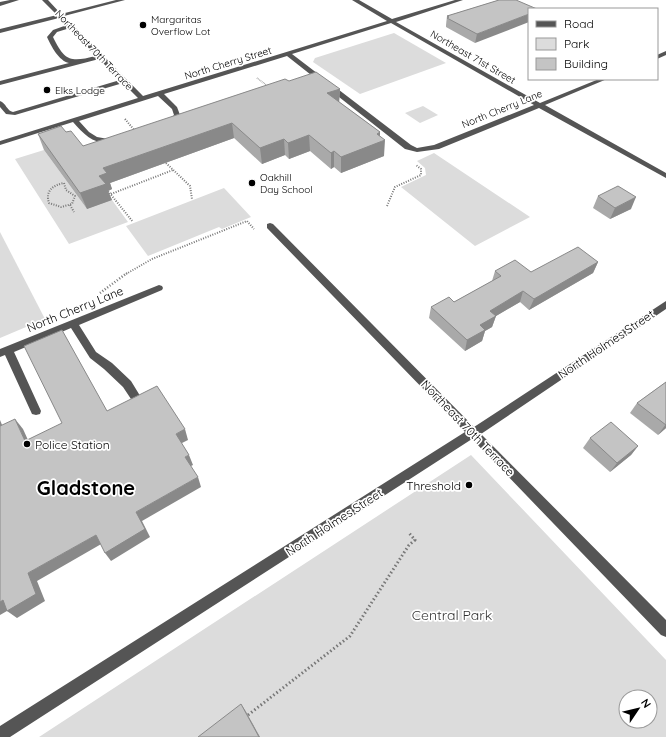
<svg xmlns="http://www.w3.org/2000/svg" width="666" height="737" font-family="Quicksand,sans-serif">
	<rect width="100%" height="100%" fill="#fff"/>
	<g fill="#dcdcdc" fill-rule="evenodd">
		<path d="M394,33L446,63L360,94L313,62L315,58Z"/>
		<path d="M423,106L438,115L420,123L405,113Z"/>
		<path d="M44,150L87,209L112,200L128,222L69,244L15,159Z"/>
		<path d="M434,153L530,217L475,246L401,187L426,175L425,168L417,161Z"/>
		<path d="M224,188L251,217L222,229L219,227L148,256L126,226Z"/>
		<path d="M0,232L45,319L0,338Z"/>
		<path d="M471,455L666,660V737H39ZM626,697H650V721H626Z"/>
	</g>
	<g fill="none" stroke-linecap="round" stroke-linejoin="round">
		<path stroke="#777" stroke-width="1.5" stroke-dasharray="0.5 1" stroke-linecap="butt" d="M257,78L269,87"/>
		<g stroke="#777" stroke-width="2" stroke-dasharray="1 1.5" stroke-linecap="butt">
			<path d="M125,119L135,131"/>
			<path d="M166,163L190,186L192,199"/>
			<path d="M64,183L66,190L75,196L72,204L61,207L49,203C45,191 53,185 64,183Z"/>
			<path d="M108,191L133,222"/>
			<path d="M111,194L173,170"/>
			<path d="M70,205L74,212"/>
			<path d="M387,206L395,187L421,175V169L416,165"/>
			<path d="M126,274L152,259L247,221L254,229"/>
		</g>
		<path stroke="#777" stroke-width="2.5" stroke-dasharray="1 2" stroke-linecap="butt" d="M100,293L127,273"/>
		<path stroke="#777" stroke-width="3" stroke-dasharray="1.5 2.5" stroke-linecap="butt" d="M248,715L350,636L409,545L415,540L409,533"/>
		<g fill="#555" fill-rule="evenodd">
			<path d="M10,0H19L0,6V2Z"/>
			<path d="M42,0H48L61,14L116,0H125L64,16L143,96L387,21L352,0H359L392,19L455,0H463L396,22L540,103L599,79H607L545,105L666,173V178L539,108L439,149L417,152L405,149L287,56L164,94L177,107L180,115L170,125L165,124L174,115L172,109L158,96L79,121L89,132L97,137L114,140V142C96,146 85,136 73,122L0,145V141L138,98L123,83L15,115L6,114L0,107V101C6,103 7,111 13,112L120,80L99,59L0,85V81L69,63C59,61 51,46 47,37L53,30L67,25L59,18L0,33V29L57,15ZM391,23L534,105L434,145L417,148L411,145L292,54ZM70,28L96,56C71,62 65,62 53,37L57,32Z"/>
			<path d="M666,51V55L657,59V55Z"/>
			<path d="M270,223L273,224L474,427L666,301V309L481,434L666,620V637L661,635L472,439L10,737H0V726L465,432L267,228V224Z"/>
			<path d="M159,285L162,286L163,288L162,290L79,325L96,352L112,363L131,381L142,399L141,402L137,403L133,402L123,387L104,369L90,358L71,328L14,352L41,411L40,414L36,415L32,414L5,355L0,357V349Z"/>
		</g>
	</g>
	<g fill="#a9a9a9">
		<path d="M499,0L475,43L446,27V25L447,16Z"/>
		<path d="M289,81L340,89L339,102L380,132V136L384,156L341,173L334,167L331,169L310,151L289,159L285,155L262,164L234,138L110,183L112,189L108,191L112,200L87,209L44,150L38,134L66,132L83,146Z"/>
		<path d="M598,196L631,209L610,219L593,208Z"/>
		<path d="M598,262L593,273L529,310L520,302L496,316L492,327L485,331L482,341L465,351L429,318L431,307L454,302L492,281L495,271L531,272Z"/>
		<path d="M666,382V428L658,435L630,413L637,403Z"/>
		<path d="M590,438L638,446L631,455L610,472L583,448Z"/>
	</g>
	<g fill="#898989">
		<path d="M529,14V22L475,43L477,34Z"/>
		<path d="M340,89L339,104L327,93Z"/>
		<path d="M232,123L234,138L110,183L112,189L108,191L112,200L87,209L80,193L99,176L103,168Z"/>
		<path d="M380,132V142L385,140L384,156L341,173V157L377,134Z"/>
		<path d="M309,135L310,151L289,159L288,143Z"/>
		<path d="M284,139L285,155L262,164L260,148Z"/>
		<path d="M334,151V167L331,169V153Z"/>
		<path d="M636,197L631,209L610,219L615,208Z"/>
		<path d="M598,262L593,273L529,310L534,299Z"/>
		<path d="M523,291L520,302L496,316L492,327L485,331L482,341L465,351L467,340L480,325L490,311Z"/>
		<path d="M15,419L23,429L33,451L25,441Z"/>
		<path d="M0,420L7,437L0,428Z"/>
		<path d="M666,424V428L658,435Z"/>
		<path d="M185,429L188,440L180,444L176,434Z"/>
		<path d="M638,446L631,455L610,472L617,463Z"/>
		<path d="M189,455L193,465L189,467L185,457Z"/>
		<path d="M198,477L201,487L142,521L150,537L111,561L105,553L136,512Z"/>
		<path d="M96,535L103,543L37,581L45,601L17,618L7,611L0,615V602L28,573Z"/>
		<path d="M241,704L245,710L260,737H259Z"/>
	</g>
	<g fill="#c4c4c4" stroke="#898989">
		<path d="M499,0H516L537,9H529V14L477,34L447,18L449,17L447,16Z"/>
		<path d="M316,72L340,89L327,93L380,132L377,134L385,140L341,157L334,151L331,153L309,135L288,143L284,139L260,148L232,123L103,168L107,173L99,176L106,184L80,193L38,134L61,126L66,132L71,131L83,146L285,79L289,81Z"/>
		<path d="M618,186L636,197L615,208L598,196Z"/>
		<path d="M578,247L598,262L534,299L523,291L490,311L496,316L480,325L485,330L467,340L431,307L449,297L454,302L501,276L495,271L515,260L531,272Z"/>
		<path d="M62,330L107,411L157,386L185,429L176,434L189,455L185,457L198,477L136,512L145,529L105,553L96,535L28,573L36,594L7,611L3,600L0,602V426L15,419L25,441L62,423L24,346Z"/>
		<path d="M666,382V425L637,403Z"/>
		<path d="M611,422L638,446L617,463L590,438Z"/>
		<path d="M241,704L259,737H198Z"/>
	</g>
	<g fill="#000" stroke="#fff" stroke-width="1.5">
		<circle cx="143" cy="25" r="4"/>
		<circle cx="47" cy="90" r="4"/>
		<circle cx="252" cy="183" r="4"/>
		<circle cx="27" cy="444" r="4"/>
		<circle cx="469" cy="485" r="4"/>
	</g>
	<g text-anchor="middle" dominant-baseline="central" stroke-width="3.5" stroke-linejoin="round" paint-order="stroke">
		<g font-size="10" fill="#000" stroke="#fff" text-anchor="start">
			<text x="151" y="19">Margaritas<tspan x="151" dy="12">Overflow Lot</tspan></text>
			<text x="55" y="90">Elks Lodge</text>
			<text x="260" y="177">Oakhill<tspan x="260" dy="12">Day School</tspan></text>
		</g>
		<g font-size="10" fill="#000" stroke="#fff">
			<text transform="translate(94 50) rotate(46)">Northeast 70th Terrace</text>
			<text transform="translate(473 57) rotate(30)">Northeast 71st Street</text>
			<text transform="translate(228 63) rotate(-17)">North Cherry Street</text>
			<text transform="translate(502 109) rotate(-22)">North Cherry Lane</text>
		</g>
		<g font-size="12" fill="#000" stroke="#fff">
			<text transform="translate(75 309) rotate(-22)">North Cherry Lane</text>
			<text transform="translate(606 344) rotate(-34)">North Holmes Street</text>
			<text transform="translate(468 428) rotate(46)">Northeast 70th Terrace</text>
			<text transform="translate(334 522) rotate(-33)">North Holmes Street</text>
		</g>
		<g font-size="12" fill="#000" stroke="#fff" text-anchor="start">
			<text x="35" y="444">Police Station</text>
			<text x="461" y="485" text-anchor="end">Threshold</text>
		</g>
		<g font-size="14" fill="#333" stroke="#fff">
			<text x="452" y="615">Central Park</text>
		</g>
		<g font-size="20" font-weight="bold" fill="#000" stroke="#fff">
			<text x="86" y="487">Gladstone</text>
		</g>
	</g>
	<rect x="528" y="8" width="130" height="72" fill="#ffffff" stroke="#999999"/>
	<rect x="536" y="21" width="20" height="6" fill="#555555" stroke="#999999"/>
	<text x="564" y="28" font-size="12" fill="#000000">Road</text>
	<rect x="536" y="38" width="20" height="12" fill="#dcdcdc" stroke="#999999"/>
	<text x="564" y="48" font-size="12" fill="#000000">Park</text>
	<rect x="536" y="58" width="20" height="12" fill="#c4c4c4" stroke="#999999"/>
	<text x="564" y="68" font-size="12" fill="#000000">Building</text>
	<g transform="translate(638 709) rotate(55)"><circle r="19" fill="#ffffff" stroke="#999999"/>
	<path d="M0-3L7 15L0 10L-7 15Z" fill="#000000"/>
	<text y="-6" font-size="11" font-weight="bold" text-anchor="middle" fill="#000000">N</text>
	</g>
</svg>
